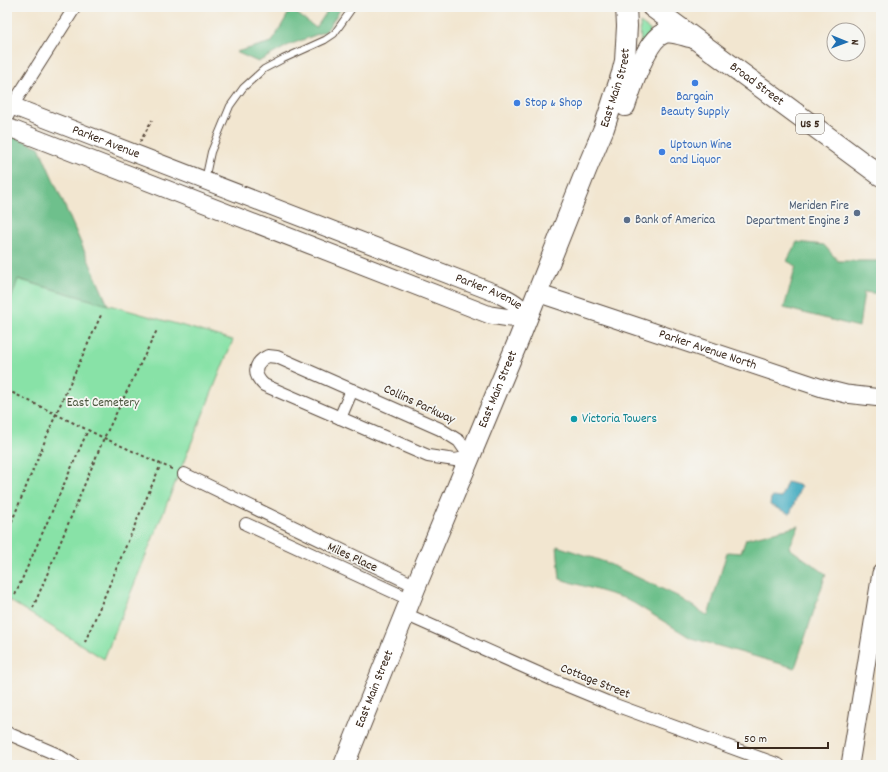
<svg xmlns="http://www.w3.org/2000/svg" width="888" height="772" font-family="Dekko,sans-serif">
	<rect width="100%" height="100%" fill="#f6f6f2"/>
	<filter id="ink" filterUnits="userSpaceOnUse"><feTurbulence type="fractalNoise" baseFrequency=".025" numOctaves="2"/><feDisplacementMap in="SourceGraphic" scale="8" xChannelSelector="R" yChannelSelector="G"/><feConvolveMatrix kernelMatrix="1 2 1 2 8 2 1 2 1" color-interpolation-filters="sRGB"/></filter>
	<filter id="wash" filterUnits="userSpaceOnUse"><feTurbulence type="fractalNoise" baseFrequency=".012" numOctaves="4" result="noise"/><feDisplacementMap in="SourceGraphic" scale="16" xChannelSelector="R" yChannelSelector="G"/><feGaussianBlur stdDeviation="0.9" result="paint"/><feColorMatrix in="noise" values="0 0 0 0 0 0 0 0 0 0 0 0 0 0 0 0 0 1.4 0 .05"/><feComposite in="paint" operator="in"/></filter>
	<g filter="url(#wash)">
		<rect width="100%" height="100%" fill="#f2e6d0"/>
		<g fill="#88e2a7" stroke="#628662">
			<path d="M640,23L650,30V34L641,47Z"/>
			<path d="M17,279L233,340L104,659L7,599V312Z"/>
		</g>
		<g fill="#6ec08c" stroke="#547555">
			<path d="M330,7H342L326,31L289,45L258,62L236,52L272,42L291,9L316,28Z"/>
			<path d="M7,134L39,147L108,305L18,279L7,312Z"/>
			<path d="M797,242L824,245L838,261H881V294L864,292L859,327L784,308L796,266L787,261Z"/>
			<path d="M799,526L789,548L826,574L795,668L691,638L627,599L560,579L557,546L605,562L677,596L708,616L727,552L741,553L746,539Z"/>
		</g>
		<path fill="#41aac0" stroke="#3e6a6f" d="M787,482L801,486L790,514L770,505L771,498L773,497L779,498L781,497Z"/>
	</g>
	<g filter="url(#ink)">
		<g fill="none" stroke-linecap="round" stroke-linejoin="round">
			<g stroke="#564639" stroke-width="8">
				<path id="lane" d="M205,180L211,152L230,106L243,88L264,69L283,59L325,40L334,34L353,7"/>
			</g>
			<g stroke="#564639" stroke-width="14">
				<g id="street">
					<path d="M7,117L12,106L75,7"/>
					<path d="M268,356L277,357L440,429L459,441L470,457L455,460L428,456L264,385C253,375 253,363 268,356Z"/>
					<path d="M340,418L352,390"/>
					<path d="M184,474L416,586"/>
					<path d="M246,524L411,600"/>
					<path d="M405,614L556,681L607,702L779,765"/>
					<path d="M7,733L56,754L74,765"/>
				</g>
			</g>
			<g stroke="#564639" stroke-width="19">
				<g id="secondary">
					<path id="s1" d="M7,104L498,294C511,300 520,305 528,316L510,318L490,315L7,127"/>
					<path id="s2" d="M537,293L822,388L846,394L881,398"/>
					<path d="M850,765L881,573"/>
				</g>
			</g>
			<g stroke="#564639" stroke-width="22">
				<g id="primary">
					<path id="s3" d="M652,7L881,176"/>
					<path d="M625,106C631,89 647,37 665,33C672,31 682,35 689,37"/>
					<path id="s4" d="M344,765L416,586L519,339L587,168L604,128L622,73L625,61L627,26L626,7"/>
				</g>
			</g>
			<g stroke="#564639" stroke-width="2" stroke-dasharray="3 3" stroke-linecap="butt">
				<path d="M140,142L152,120"/>
				<path d="M7,390L104,438L174,470"/>
				<path d="M7,533L56,414L102,313"/>
				<path d="M15,595L88,430"/>
				<path d="M33,608L104,438L157,330"/>
				<path d="M85,642L161,464"/>
			</g>
			<use href="#lane" stroke="#fff" stroke-width="6"/>
			<use href="#street" stroke="#fff" stroke-width="12"/>
			<use href="#secondary" stroke="#fff" stroke-width="17"/>
			<use href="#primary" stroke="#fff" stroke-width="20"/>
		</g>
	</g>
	<g fill="#3f7fe0" stroke="#f6f6f2" stroke-width="1.5">
		<circle cx="695" cy="83" r="4"/>
		<circle cx="517" cy="103" r="4"/>
		<circle cx="662" cy="152" r="4"/>
	</g>
	<g fill="#5c6f8a" stroke="#f6f6f2" stroke-width="1.5">
		<circle cx="857" cy="213" r="4"/>
		<circle cx="627" cy="220" r="4"/>
	</g>
	<circle fill="#0f9aa8" stroke="#f6f6f2" stroke-width="1.5" cx="574" cy="419" r="4"/>
	<g text-anchor="middle" dominant-baseline="central" stroke-width="3.5" stroke-linejoin="round" paint-order="stroke">
		<rect fill="#f6f6f2" stroke="#73675e" stroke-width="1" x="796" y="114" width="28" height="20" rx="3"/>
		<g font-size="12" font-weight="bold" fill="#3b2a1e">
			<text x="810" y="124">US 5</text>
		</g>
		<g font-size="13" fill="#3b2a1e" stroke="#f6f6f2">
			<text stroke="none"><textPath href="#s3" startOffset="130">Broad Street</textPath></text>
			<text stroke="none"><textPath href="#s4" startOffset="730">East Main Street</textPath></text>
			<text stroke="none"><textPath href="#s1" startOffset="106">Parker Avenue</textPath></text>
			<text stroke="none"><textPath href="#s1" startOffset="517">Parker Avenue</textPath></text>
			<text stroke="none"><textPath href="#s2" startOffset="180">Parker Avenue North</textPath></text>
			<text stroke="none"><textPath href="#s4" startOffset="406">East Main Street</textPath></text>
			<text transform="translate(419 405) rotate(25)">Collins Parkway</text>
			<text transform="translate(352 558) rotate(25)">Miles Place</text>
			<text transform="translate(595 682) rotate(22)">Cottage Street</text>
			<text stroke="none"><textPath href="#s4" startOffset="82">East Main Street</textPath></text>
		</g>
		<g font-size="13" fill="#366cbe" stroke="#f6f6f2" text-anchor="start">
			<text x="695" y="97" text-anchor="middle">Bargain<tspan x="695" dy="15">Beauty Supply</tspan></text>
			<text x="525" y="103">Stop &amp; Shop</text>
			<text x="670" y="145">Uptown Wine<tspan x="670" dy="15">and Liquor</tspan></text>
		</g>
		<g font-size="13" fill="#4e5e75" stroke="#f6f6f2" text-anchor="end">
			<text x="849" y="206">Meriden Fire<tspan x="849" dy="15">Department Engine 3</tspan></text>
			<text x="635" y="220" text-anchor="start">Bank of America</text>
		</g>
		<g font-size="13" fill="#4e5840" stroke="#f6f6f2">
			<text x="103" y="403">East Cemetery</text>
		</g>
		<g font-size="13" fill="#0d838f" stroke="#f6f6f2" text-anchor="start">
			<text x="582" y="419">Victoria Towers</text>
		</g>
	</g>
	<rect width="888" height="772" fill="none" stroke="#f6f6f2" stroke-width="24"/>
	<g transform="translate(846 42) rotate(91)"><circle r="19" fill="#f6f6f2" stroke="#aba49d"/>
	<path d="M0-3L7 15L0 10L-7 15Z" fill="#1f6fb2"/>
	<text y="-6" font-size="11" font-weight="bold" text-anchor="middle" fill="#3b2a1e">N</text>
	</g>
	<path d="M738 742v6h90v-6" fill="none" stroke="#3b2a1e" stroke-width="2"/>
	<text x="744" y="742" font-size="12" fill="#3b2a1e" stroke="#f6f6f2" stroke-width="3" paint-order="stroke">50 m</text>
</svg>
